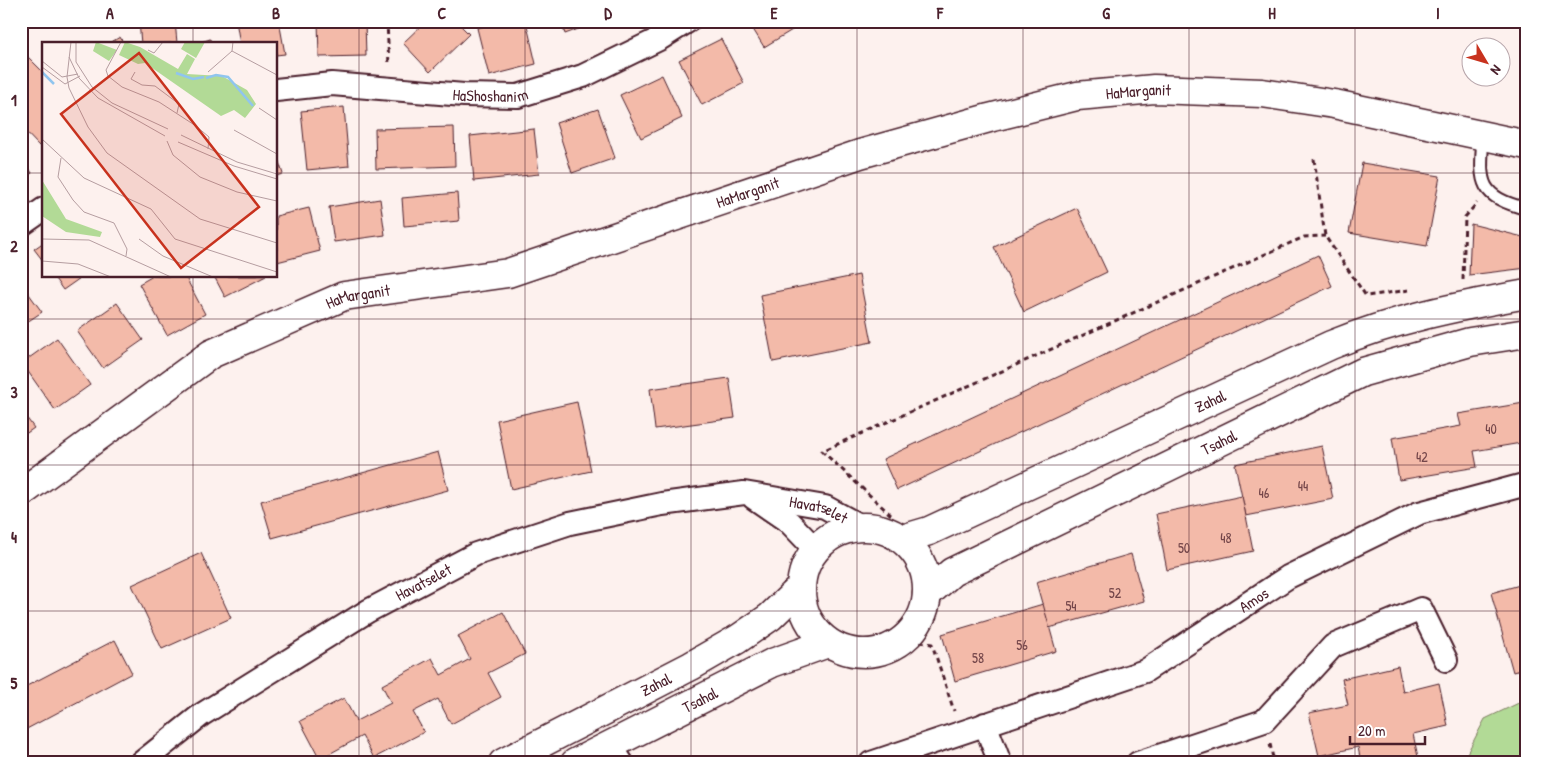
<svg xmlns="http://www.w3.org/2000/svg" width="1548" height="784" font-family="'Patrick Hand',sans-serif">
	<rect width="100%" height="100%" fill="#fdf1ee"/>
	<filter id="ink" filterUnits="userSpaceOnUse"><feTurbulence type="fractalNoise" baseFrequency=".02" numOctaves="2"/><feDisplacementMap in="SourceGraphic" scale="10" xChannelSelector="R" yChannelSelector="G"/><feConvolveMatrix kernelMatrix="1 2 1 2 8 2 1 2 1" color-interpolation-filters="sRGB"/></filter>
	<g filter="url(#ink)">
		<path fill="#b2da96" stroke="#7e7c60" d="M1527,699V763H1462L1485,719Z"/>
		<g fill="#f3baa9" stroke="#4a1f2b">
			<path d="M139,21H175L177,43L141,44Z"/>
			<path d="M236,21H279L285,54L276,55V44H240Z"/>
			<path d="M318,21H365L366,56L319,57Z"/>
			<path d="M426,21H456L469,34L430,72L403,43Z"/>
			<path d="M505,21H526L536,64L489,76L477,28Z"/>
			<path d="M561,21H600L565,34Z"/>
			<path d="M748,21H807L764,47Z"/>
			<path d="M120,37L124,44H108Z"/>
			<path d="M210,39L211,44H195Z"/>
			<path d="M721,39L744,83L702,105L679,60Z"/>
			<path d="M21,50L44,73V141L39,146L21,127Z"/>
			<path d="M662,75L682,118L641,138L620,95Z"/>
			<path d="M344,107L349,166L307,170L301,111Z"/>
			<path d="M598,109L615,158L572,173L556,123Z"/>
			<path d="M454,127L455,166L376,169L375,129Z"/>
			<path d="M534,129L539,174L474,181L470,136Z"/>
			<path d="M276,153L283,174L276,176Z"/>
			<path d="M21,155L32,173L21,180Z"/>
			<path d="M1362,163L1440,176L1427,246L1349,233Z"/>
			<path d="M457,193L459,221L404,226L402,198Z"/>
			<path d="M380,199L385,235L334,242L329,207Z"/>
			<path d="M309,208L320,251L277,262L276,216Z"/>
			<path d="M1077,208L1107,272L1024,312L994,247Z"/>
			<path d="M1471,224L1527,238V268L1469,275Z"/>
			<path d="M44,242V262L34,249Z"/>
			<path d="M1318,255L1332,286L897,490L883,459Z"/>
			<path d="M859,275L872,342L773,362L760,295Z"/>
			<path d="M53,276H83L63,290Z"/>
			<path d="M153,276H185L205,314L167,335L139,284Z"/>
			<path d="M214,276H266L225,297Z"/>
			<path d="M21,283L42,312L21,326Z"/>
			<path d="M117,303L143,340L103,368L77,331Z"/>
			<path d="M57,338L90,385L55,410L22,363Z"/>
			<path d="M729,378L735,418L655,429L650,389Z"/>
			<path d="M1527,385V442L1474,451L1477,467L1399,480L1392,438L1461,426L1458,414L1524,403L1521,386Z"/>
			<path d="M577,402L591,471L511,489L497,420Z"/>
			<path d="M21,410L34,428L21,437Z"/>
			<path d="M1322,446L1333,499L1246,516L1235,464Z"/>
			<path d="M438,452L448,490L272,538L261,501Z"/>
			<path d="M1242,496L1253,551L1167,570L1156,514Z"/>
			<path d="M201,553L231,618L162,649L132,585Z"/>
			<path d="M1131,554L1144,601L1049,628L1036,582Z"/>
			<path d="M1527,583V668L1513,672L1491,593Z"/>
			<path d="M1043,604L1056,651L955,681L942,634Z"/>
			<path d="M503,612L525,654L488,673L501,697L451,724L438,699L413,712L424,732L374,758L362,736L320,759L300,721L344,698L356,721L391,703L382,685L432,658L441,675L470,659L458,636Z"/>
			<path d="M115,640L132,673L21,732V689Z"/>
			<path d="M1398,666L1403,692L1439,683L1448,726L1413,734L1418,757L1394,763H1361L1358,747L1319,756L1309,713L1348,705L1342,679Z"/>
		</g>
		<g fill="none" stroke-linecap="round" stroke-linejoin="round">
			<g stroke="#4a1f2b" stroke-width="15">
				<path id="lane" d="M1483,136C1480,182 1477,196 1527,209"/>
			</g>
			<g stroke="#4a1f2b" stroke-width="26">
				<g id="street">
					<path id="s1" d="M276,90L332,84L464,95L518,96L583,76L661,38L688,21"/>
					<path d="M21,225L44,209"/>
					<path d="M754,498L789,522L815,549"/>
					<path d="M985,724L1000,763"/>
					<path d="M610,744L622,763"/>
					<path id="s2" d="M141,763L201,715L368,611L476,554L570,523L662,504L744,493L825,507L860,526"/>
					<path id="s3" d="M871,763L1145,671L1288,577L1419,513L1527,484"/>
					<path d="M1138,763L1264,721L1333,646L1421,609L1446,660"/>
				</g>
			</g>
			<g stroke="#4a1f2b" stroke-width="31">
				<g id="secondary">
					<path id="s4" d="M21,493L211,354L344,296L508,273L860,154L989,118L1077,96L1154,89L1262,93L1334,104L1527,145"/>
					<circle cx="864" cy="590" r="63"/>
					<path id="s5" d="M902,539L929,531L1331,345C1394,319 1459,306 1527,294"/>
					<path id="s6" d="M927,594L952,572L1363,372L1470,342L1527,333"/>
					<path id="s7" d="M503,763L691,666L738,639L770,617L800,588"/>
					<path id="s8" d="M575,763L772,663L828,643"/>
				</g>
			</g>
			<g stroke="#4a1f2b" stroke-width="3" stroke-dasharray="5 4" stroke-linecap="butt">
				<path d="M387,21L389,66"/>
				<path d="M1314,159L1325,236L1366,296L1409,290"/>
				<path d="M1463,280L1465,217L1477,203"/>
				<path d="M891,515L822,451L1304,237L1325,236"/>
				<path d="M933,620L913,641L932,644L954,711"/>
				<path d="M1270,744L1274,763"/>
			</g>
			<use href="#lane" stroke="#fff" stroke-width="11"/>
			<use href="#street" stroke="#fff" stroke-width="22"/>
			<use href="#secondary" stroke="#fff" stroke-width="28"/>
		</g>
	</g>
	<path fill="none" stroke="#4a1f2b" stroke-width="1" stroke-opacity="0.55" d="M193,21V44M359,21V763M525,21V763M691,21V763M857,21V763M1023,21V763M1189,21V763M1355,21V763M21,173H44M276,173H1527M193,276V763M21,319H1527M21,465H1527M21,611H1527"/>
	<g text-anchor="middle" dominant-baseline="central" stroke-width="5" stroke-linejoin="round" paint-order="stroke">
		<g font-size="14" fill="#74464a">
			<text x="1491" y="428">40</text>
			<text x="1422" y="456">42</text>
			<text x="1303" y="485">44</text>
			<text x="1264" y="492">46</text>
			<text x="1226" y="537">48</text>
			<text x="1184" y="547">50</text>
			<text x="1115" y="592">52</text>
			<text x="1071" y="605">54</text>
			<text x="1022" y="644">56</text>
			<text x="978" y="657">58</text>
		</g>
		<g font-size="16" fill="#4a1f2b" stroke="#fff">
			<text stroke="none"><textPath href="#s1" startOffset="215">HaShoshanim</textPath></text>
			<text stroke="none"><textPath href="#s4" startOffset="1204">HaMarganit</textPath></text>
			<text stroke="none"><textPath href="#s4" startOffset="799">HaMarganit</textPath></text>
			<text stroke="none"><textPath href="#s4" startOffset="394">HaMarganit</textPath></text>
			<text stroke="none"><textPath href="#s5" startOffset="338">Zahal</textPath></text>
			<text stroke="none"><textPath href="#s6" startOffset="330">Tsahal</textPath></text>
			<text stroke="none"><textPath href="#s2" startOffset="748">Havatselet</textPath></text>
			<text stroke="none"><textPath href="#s2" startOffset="336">Havatselet</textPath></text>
			<text stroke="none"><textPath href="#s3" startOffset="419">Amos</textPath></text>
			<text stroke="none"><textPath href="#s7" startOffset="172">Zahal</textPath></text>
			<text stroke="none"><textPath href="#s8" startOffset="140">Tsahal</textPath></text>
		</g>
	</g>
	<g transform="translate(42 42)">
		<rect width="235" height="235" fill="#fdf1ee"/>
		<path d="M54,0L75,8L67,19L51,9ZM83,0L98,5L136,27L145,12L153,17L145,32L180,34L205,48L214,62L203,76L192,68L179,74L103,21L96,22L77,13ZM143,0H163L154,16L139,7ZM0,138L24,177L60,190L58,195L24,190L0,174Z" fill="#b2da96"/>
		<path fill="none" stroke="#90c5ee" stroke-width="2.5" d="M0,30L12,42M134,31L151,37L162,35M164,36L174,33L186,35L211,64"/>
		<path fill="none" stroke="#b59da0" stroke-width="1" d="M34,0V20L50,45L70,61L126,87M79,0L64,28L66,34L80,45L117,60L154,84L167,95L166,107M191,0L190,9L235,33M106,8L112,11L121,0M27,15L37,36L56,56L123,94M0,19L20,35L36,32M0,25L23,42L38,34M93,30L89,37L100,43L113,44L137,62L135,71M166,30L190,9M25,35L27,46L46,85L65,111L158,177L235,201M25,35L29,0M217,66L235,78M192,88L235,112M139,93L195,120L235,132M0,97L42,136L109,167L133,197L235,230M125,99L131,113L158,135L195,150L235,159M136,100L192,124L235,137M19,116L16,135L31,158L42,170L72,181L85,207L84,214M0,197L47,198L129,235M97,197L121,214L171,235M0,219L36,222L69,235"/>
		<path fill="#c8321e" fill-opacity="0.15" stroke="#c8321e" stroke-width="2.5" d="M97,11L217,165L139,226L19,72Z"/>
		<rect width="235" height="235" fill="none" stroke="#4a1f2b" stroke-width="2.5"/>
	</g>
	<rect width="1548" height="784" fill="none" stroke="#fff" stroke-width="55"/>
	<g transform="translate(1486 62) rotate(128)"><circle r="24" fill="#ffffff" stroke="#b7a5aa"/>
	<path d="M0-4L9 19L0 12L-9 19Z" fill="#c8321e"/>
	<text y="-8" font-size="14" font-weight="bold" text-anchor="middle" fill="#4a1f2b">N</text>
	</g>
	<path d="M1350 736v8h75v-8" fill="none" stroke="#4a1f2b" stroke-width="2.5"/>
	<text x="1358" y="736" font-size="15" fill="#4a1f2b" stroke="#ffffff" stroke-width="4" paint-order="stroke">20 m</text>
	<rect x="28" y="28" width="1492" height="728" fill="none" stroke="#4a1f2b" stroke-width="2"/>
	<g font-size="16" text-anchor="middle" font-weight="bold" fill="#4a1f2b">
		<text x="110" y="19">A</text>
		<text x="276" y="19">B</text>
		<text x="442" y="19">C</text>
		<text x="608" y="19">D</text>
		<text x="774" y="19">E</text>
		<text x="940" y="19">F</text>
		<text x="1106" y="19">G</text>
		<text x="1272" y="19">H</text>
		<text x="1438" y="19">I</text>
		<text x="14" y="106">1</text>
		<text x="14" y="252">2</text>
		<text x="14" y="398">3</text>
		<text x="14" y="543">4</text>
		<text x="14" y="689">5</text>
	</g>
</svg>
